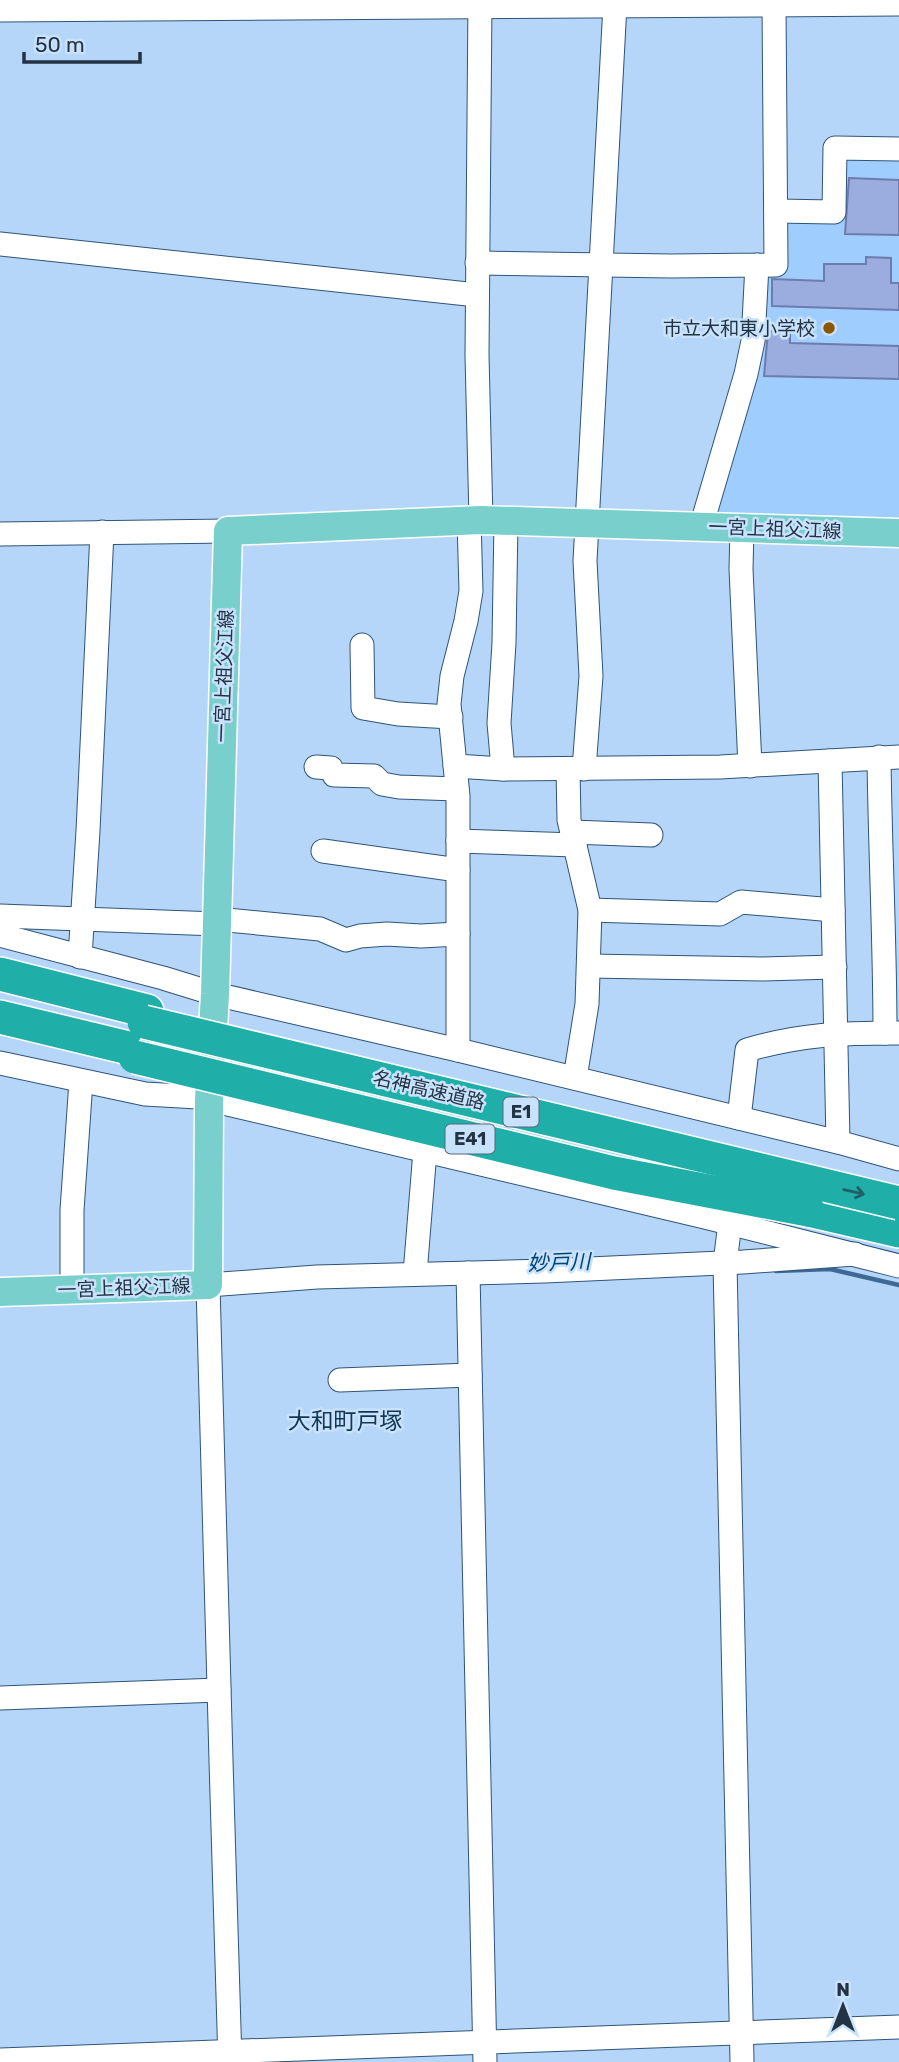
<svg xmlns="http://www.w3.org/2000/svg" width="899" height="2062" font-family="Rubik,'Noto Sans JP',sans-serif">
	<rect width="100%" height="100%" fill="#b5d6f8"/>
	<path fill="#9ecdfe" d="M899,154V523L708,517L762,273L780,216L840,218L841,157Z"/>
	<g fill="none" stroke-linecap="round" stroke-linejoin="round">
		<path stroke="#3d6994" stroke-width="4.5" d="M776,1271L830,1269L899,1285"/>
	</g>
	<g fill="#9bacde" stroke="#6d7cac" stroke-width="2">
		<path d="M849,178L899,180V235L845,234Z"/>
		<path d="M866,257L891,258V283H899V310L772,306V279L824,281V264H866Z"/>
		<path d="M768,331L790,332V343L899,346V379L764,376Z"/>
	</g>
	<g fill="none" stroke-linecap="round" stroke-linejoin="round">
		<g stroke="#2f5478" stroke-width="25">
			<g id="minor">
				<path d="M480,0L477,355L481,520"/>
				<path d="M0,10L899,4"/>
				<path d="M776,211L834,212L835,148L899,149"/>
				<path d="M0,244L477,295"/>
				<path d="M477,263L671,266L776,265L774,5"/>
				<path d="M701,527L746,374L753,341L757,265"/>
				<path d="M742,528L741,569L750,766"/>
				<path d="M0,534L228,531"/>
				<path d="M362,645L363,708L398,714L451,717"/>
				<path d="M879,757C880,849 885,941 885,1033"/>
				<path d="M830,761L838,1142"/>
				<path d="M455,766L503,769L720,767L899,757"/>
				<path d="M316,767L331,768L334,775L374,776L382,784L399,787L457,789"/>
				<path d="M503,769L499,723L504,643L506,521"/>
				<path d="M568,769L569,820L590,910L587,1004L575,1078"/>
				<path d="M584,769L591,676L585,561L615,5"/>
				<path d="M572,832L651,835"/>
				<path d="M458,841L575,845"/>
				<path d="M323,851L458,870"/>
				<path d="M590,910L720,914L741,902L833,910"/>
				<path d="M0,916L217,924"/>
				<path d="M217,919L320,929L346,940L360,936L387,934L421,936L458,934"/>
				<path d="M0,935L163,978L215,994L458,1050L838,1142L899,1159"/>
				<path d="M80,957L88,831L102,532"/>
				<path d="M589,966L763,969L835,967"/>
				<path d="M458,1050V796L449,704L452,676L466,621L471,591L469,520"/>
				<path d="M0,1063L145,1094L198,1097L705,1217L899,1266"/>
				<path d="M739,1118L747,1050C802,1034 842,1033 898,1033"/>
				<path d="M730,1223L725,1263L742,2062"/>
				<path d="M468,1273L485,2062"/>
				<path d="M415,1274L425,1151"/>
				<path d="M72,1290V1210L81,1081"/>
				<path d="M340,1380L470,1375"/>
				<path d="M0,1698L219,1690"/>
				<path d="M0,2060L899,2027"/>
				<path d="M230,2062C223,1803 213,1544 208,1285L317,1277L545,1271L743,1262L855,1254"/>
			</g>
		</g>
		<g stroke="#fff" stroke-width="31">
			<path id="major" d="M0,1292L208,1285L209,1100L215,994L228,531L481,520L899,533"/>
		</g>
		<g stroke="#fff" stroke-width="36">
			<g id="highway">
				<path d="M0,974L147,1011"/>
				<path d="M0,1017L137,1050"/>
				<path d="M808,1210L899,1231"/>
			</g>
		</g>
		<use href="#minor" stroke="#fff" stroke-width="23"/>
		<use href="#major" stroke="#79cfcb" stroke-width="28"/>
		<use href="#highway" stroke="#1fafa8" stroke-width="33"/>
		<g stroke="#fff" stroke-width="36" stroke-linecap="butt">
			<g id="highway-bridge">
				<path d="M144,1022L899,1203"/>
				<path d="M135,1057L614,1173L808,1210"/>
			</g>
		</g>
		<use href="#highway-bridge" stroke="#1fafa8" stroke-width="33"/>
	</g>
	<defs><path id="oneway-shaft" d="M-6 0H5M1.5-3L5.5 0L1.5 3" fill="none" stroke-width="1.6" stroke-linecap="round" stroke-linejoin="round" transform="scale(1.75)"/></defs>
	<use stroke="#215e67" href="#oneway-shaft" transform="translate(854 1192) rotate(13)"/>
	<circle fill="#8b5704" stroke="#c9e2fc" stroke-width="2.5" cx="829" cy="328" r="7"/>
	<g text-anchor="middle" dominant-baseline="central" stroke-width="5" stroke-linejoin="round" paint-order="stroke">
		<g fill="#c9e2fc" stroke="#54687b" stroke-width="2">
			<rect x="503.5" y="1097.5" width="35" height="29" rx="5"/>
			<rect x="445.5" y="1124.5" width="49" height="29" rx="5"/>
		</g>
		<g font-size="18" font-weight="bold" fill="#234">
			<text x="521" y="1112">E1</text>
			<text x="470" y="1139">E41</text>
		</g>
		<g font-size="19" fill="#234" stroke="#c9e2fc" text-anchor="end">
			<text x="815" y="328">市立大和東小学校</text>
		</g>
		<g font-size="19" fill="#234" stroke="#c9e2fc">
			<text transform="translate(775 529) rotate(2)">一宮上祖父江線</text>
			<text transform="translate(224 676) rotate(-88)">一宮上祖父江線</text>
			<text transform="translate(429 1090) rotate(13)">名神高速道路</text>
			<text transform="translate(124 1288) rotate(-2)">一宮上祖父江線</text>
		</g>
		<g font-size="21" font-style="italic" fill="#014377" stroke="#c9e2fc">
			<text transform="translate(559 1262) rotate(-2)">妙戸川</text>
		</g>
		<g font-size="23" fill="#103658" stroke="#c9e2fc">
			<text x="345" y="1421">大和町戸塚</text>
		</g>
	</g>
	<g transform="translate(843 2006)" stroke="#c9e2fc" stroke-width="5" paint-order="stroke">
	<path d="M0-5L12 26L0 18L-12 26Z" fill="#223344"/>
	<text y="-10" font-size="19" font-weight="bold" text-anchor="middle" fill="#223344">N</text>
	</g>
	<path d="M24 52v10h116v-10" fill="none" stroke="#223344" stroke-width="3.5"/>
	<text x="35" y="52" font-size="21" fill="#223344" stroke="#c9e2fc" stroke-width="5" paint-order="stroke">50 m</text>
</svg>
